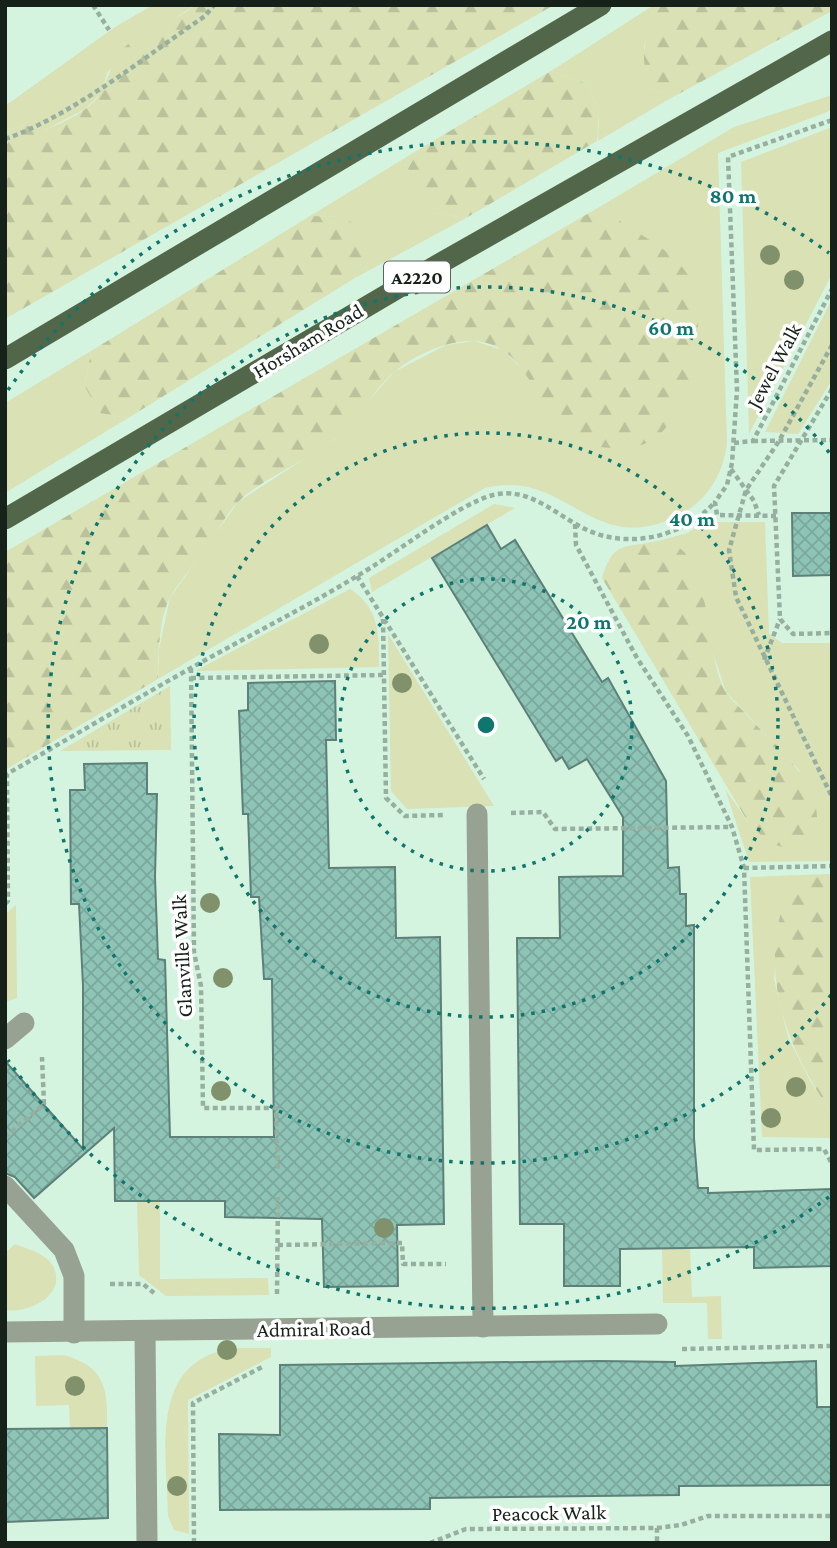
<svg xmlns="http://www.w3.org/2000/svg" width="837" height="1548" font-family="'Crimson Pro',serif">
	<defs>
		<pattern id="forest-firs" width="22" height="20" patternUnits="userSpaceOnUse" patternTransform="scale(1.75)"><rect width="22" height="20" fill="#d9e1b5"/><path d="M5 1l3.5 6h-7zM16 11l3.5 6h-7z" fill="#bac19b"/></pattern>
		<pattern id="park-tufts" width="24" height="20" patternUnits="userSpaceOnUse" patternTransform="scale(1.75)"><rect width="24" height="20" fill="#d9e1b5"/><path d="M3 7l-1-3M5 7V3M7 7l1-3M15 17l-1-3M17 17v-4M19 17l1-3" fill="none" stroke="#bac19b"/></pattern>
		<pattern id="building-cross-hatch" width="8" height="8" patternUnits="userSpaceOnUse" patternTransform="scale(1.75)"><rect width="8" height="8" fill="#8ec4b6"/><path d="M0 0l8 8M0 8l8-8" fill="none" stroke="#7aa89c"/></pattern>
	</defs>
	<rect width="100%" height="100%" fill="#d5f4e0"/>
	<g fill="#d9e1b5">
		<path d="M153,5H195L159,29L134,40L107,73L102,92L85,109L45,130L25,125L5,131V106L115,27Z"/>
		<path d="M654,5H660L644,46L651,88L671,98L598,141L599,112L588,84L551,71Z"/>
		<path d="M832,95V109L827,112L718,153L727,443C723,473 710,497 683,513C592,563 569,467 485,488L158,679L159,649L170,598L238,502L335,439L394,372L446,345L474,341L503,350L525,372L533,385L695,353C708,248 659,266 601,206L734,127Z"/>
		<path d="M832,127V274L749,434L741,162Z"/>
		<path d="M418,150L408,169L435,213L466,218L355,278L365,253L341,217L310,216Z"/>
		<path d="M832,299V380L798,434L765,432Z"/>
		<path d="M91,351L85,387L100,413L128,418L5,493V403Z"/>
		<path d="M494,504L515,508L372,592L369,578Z"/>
		<path d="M705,522H765L769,634L782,643H832V861L749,862L725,789L748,822L800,771L726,692L712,650L702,597L677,547L658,541L687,533Z"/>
		<path d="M350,589C380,608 379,635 379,667L195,671Z"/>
		<path d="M388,634L494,806L407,809L391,791Z"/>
		<path d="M799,875L779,918L774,979L788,1037L810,1081L832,1114V1143L829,1138L762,1137L750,877Z"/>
		<path d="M16,905L17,998L5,1002V914Z"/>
		<path d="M137,1201H160V1279L268,1278L269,1295L166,1296L139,1275Z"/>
		<path d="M15,1244C27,1249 46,1253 53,1266C68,1295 28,1314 5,1310V1253Z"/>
		<path d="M662,1247H690L692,1297L721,1296L722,1339H708L707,1303H663Z"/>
		<path d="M236,1348H271V1357L188,1400L189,1534L174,1530L168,1516C167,1451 147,1359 236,1348Z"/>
		<path d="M64,1355C105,1367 108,1388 107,1428H70L69,1405L36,1406L35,1356Z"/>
	</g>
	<g fill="url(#forest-firs)">
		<path d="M195,5H554L5,319V131L25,125L45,130C65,121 92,111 102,90C109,77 111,63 121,51C138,32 173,24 195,5Z"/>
		<path d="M660,5H832V11L671,98L651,88C637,52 646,39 660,5Z"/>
		<path d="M551,71L588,84L599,112L597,141L466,218L435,213L410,190L408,169L418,150Z"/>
		<path d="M601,206C627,232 673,245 690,279C710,318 691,409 657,437C642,449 619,449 601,447C533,438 540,344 473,341C442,340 404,360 384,382C370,397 359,417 344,431C313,460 269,473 238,502C226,513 218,532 209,545C197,562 181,578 171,596C159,616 158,656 158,679L5,770V552Z"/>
		<path d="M310,216L341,217L359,226L365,253L355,278L128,418L100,413L85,387L91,351Z"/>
		<path d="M657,541C664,543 672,544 678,547C713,570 704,655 726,692C730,699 738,705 744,712C777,749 833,788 813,844C780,853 770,845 748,822L602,578C614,540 623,549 657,541Z"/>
		<path d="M830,874L832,876V1114C792,1055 764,992 779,920C782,905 792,889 799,875Z"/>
	</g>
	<path fill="url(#park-tufts)" d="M170,686L171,750L60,751Z"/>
	<g fill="url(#building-cross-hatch)" stroke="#5d8178" stroke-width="2">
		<path d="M792,513H832V575L793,576Z"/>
		<path d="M487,525L501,549L515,540L602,682L608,678L666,781L668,868L679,867L680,894H686V926L694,925V1138L698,1188H708V1193L832,1189V1266L754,1268V1247L620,1249V1286H564V1224H520L517,938H560L559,877L623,876V817L587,759L569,769L562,757L556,761L432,558Z"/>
		<path d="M335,681L336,740H326L329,868L395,867L396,938L440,937L444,1224L397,1225L398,1286L324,1287L322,1219L225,1217V1201H115L114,1128L34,1198L15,1177L5,1173V1061L83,1149V986L79,904H71L70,790H85L84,764L147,763V794H157L155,877L158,959L165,960L170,1137H274L272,979H264L259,897H251L248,814H243L239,711L248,710V683Z"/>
		<path d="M599,1361L675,1362V1366L816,1361L817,1407H832V1485L679,1486V1495L430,1498V1509L220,1510L219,1434L280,1435V1365Z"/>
		<path d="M107,1428L108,1518L6,1522L5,1429Z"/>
	</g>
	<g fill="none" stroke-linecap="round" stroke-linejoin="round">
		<g stroke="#97af9f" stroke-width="4.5" stroke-dasharray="5 3.5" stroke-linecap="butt">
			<path d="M93,5L109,30"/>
			<path d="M5,139C72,116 146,56 205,16L214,5"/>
			<path d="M832,345L779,441L746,490L729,550L736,597L832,797"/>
			<path d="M832,389L774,486L780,619L793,634L832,633"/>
			<path d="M753,441L832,440"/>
			<path d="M734,443L753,441L832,289"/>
			<path d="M731,469L754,501L759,515"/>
			<path d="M776,516L717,515L715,502L727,485L732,463L737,390L728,157L832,120"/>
			<path d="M575,524L576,545L637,658L688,736L732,827L744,868L754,1150L824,1149L832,1164"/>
			<path d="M357,576L484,779"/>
			<path d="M383,619L386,798L405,816L443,815"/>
			<path d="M764,660L780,619"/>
			<path d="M191,668L194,952L201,986L203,1108H276L278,1171"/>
			<path d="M191,678L384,675"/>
			<path d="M511,813L543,812L555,829L732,827"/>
			<path d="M744,868L832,866"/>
			<path d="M5,904L8,901L7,774C68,739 129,703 191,668C246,637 303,609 357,576C394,555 456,505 493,495C529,486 556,515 585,529C628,550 684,537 715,502"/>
			<path d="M5,1137L44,1104L42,1057"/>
			<path d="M278,1245L402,1243L403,1264H446"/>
			<path d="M110,1284H143L154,1293"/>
			<path d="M277,1294L278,1197"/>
			<path d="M682,1349L832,1346"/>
			<path d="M657,1528L681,1525L708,1516H832"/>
			<path d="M194,1543L193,1403L264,1366"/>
			<path d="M430,1543L466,1529L657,1528V1543"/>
		</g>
		<g stroke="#97a292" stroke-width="21">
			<path d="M477,814L483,1327"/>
			<path d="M5,1039L24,1023"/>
			<path d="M5,1186L64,1250L74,1276V1333"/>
		</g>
		<g stroke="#97a292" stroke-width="21">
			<path d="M5,1332L657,1324"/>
			<path d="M145,1332L147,1543"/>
		</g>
		<g stroke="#526649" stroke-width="21">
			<path d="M5,359L601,5"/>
			<path d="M5,519L439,264L832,41"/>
		</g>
	</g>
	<g fill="#80916b">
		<circle cx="770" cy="255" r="10"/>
		<circle cx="794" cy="280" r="10"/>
		<circle cx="319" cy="644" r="10"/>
		<circle cx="402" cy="683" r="10"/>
		<circle cx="210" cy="903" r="10"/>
		<circle cx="223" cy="978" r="10"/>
		<circle cx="796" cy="1087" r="10"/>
		<circle cx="221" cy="1091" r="10"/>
		<circle cx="771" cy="1118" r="10"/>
		<circle cx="384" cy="1228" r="10"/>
		<circle cx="227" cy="1350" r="10"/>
		<circle cx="75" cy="1386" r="10"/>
		<circle cx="177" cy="1486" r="10"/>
	</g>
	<g fill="none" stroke="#0f766e" stroke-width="3.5" stroke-dasharray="3.5 7">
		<circle cx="486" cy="725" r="146"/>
		<circle cx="486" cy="725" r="292"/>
		<path d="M831 995A438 438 0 1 1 831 455"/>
		<path d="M829 1197A584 584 0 0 1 8 1060M8 390A584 584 0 0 1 829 253"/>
	</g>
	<g text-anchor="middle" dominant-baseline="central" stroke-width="7" stroke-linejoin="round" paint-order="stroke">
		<rect fill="#fff" stroke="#5c645f" stroke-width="2" x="384" y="261.5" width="66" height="31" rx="5"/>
		<g font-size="19" font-weight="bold" fill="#16211a">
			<text x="417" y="277">A2220</text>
		</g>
		<g font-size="21" fill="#16211a" stroke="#fff">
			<text transform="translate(308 341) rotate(-31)">Horsham Road</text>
			<text transform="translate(774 366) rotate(-62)">Jewel Walk</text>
			<text transform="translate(182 956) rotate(-93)">Glanville Walk</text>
			<text transform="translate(314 1329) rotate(-1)">Admiral Road</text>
			<text transform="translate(549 1513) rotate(-1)">Peacock Walk</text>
		</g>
	</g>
	<circle cx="486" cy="725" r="10" fill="#0f766e" stroke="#fff" stroke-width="3.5"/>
	<g font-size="21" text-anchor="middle" font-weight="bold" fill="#0f766e" stroke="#fff" stroke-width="7" stroke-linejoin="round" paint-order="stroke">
		<text x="733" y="203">80 m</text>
		<text x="671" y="335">60 m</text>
		<text x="692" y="526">40 m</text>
		<text x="589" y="629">20 m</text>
	</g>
	<rect width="837" height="1548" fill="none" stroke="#16211a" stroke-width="14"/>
</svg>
